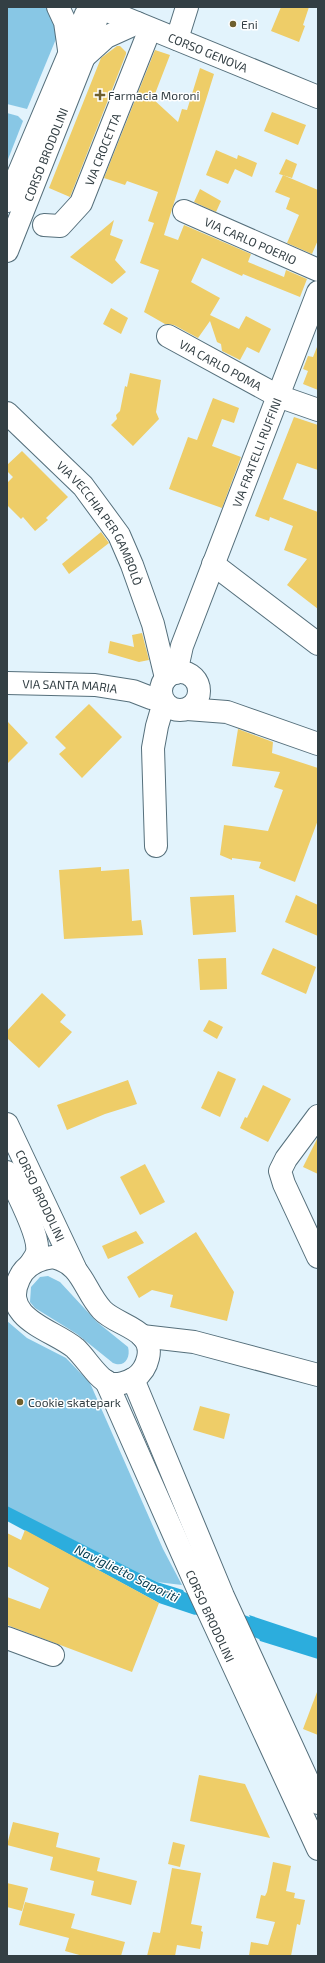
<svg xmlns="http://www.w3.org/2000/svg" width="325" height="1963" font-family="'Exo 2',sans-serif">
	<rect width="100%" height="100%" fill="#e2f3fc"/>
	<g fill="#88c7e5">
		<path d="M7,7H48L55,22L56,39L27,109L7,104Z"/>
		<path d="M7,113L18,116L23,121L7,162Z"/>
		<path d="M48,1276L60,1282L97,1322L128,1347C131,1358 124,1368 113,1363L77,1334L35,1308L30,1302L31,1287L40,1277Z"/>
		<path d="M7,1321L27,1338L66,1358L90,1383L163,1549L182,1585L157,1582L7,1507Z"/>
	</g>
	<g fill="#2caddd">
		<path d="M7,1506L157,1582L183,1590L195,1615L159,1603L7,1521Z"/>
		<path d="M249,1615L318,1638V1659L260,1641Z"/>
	</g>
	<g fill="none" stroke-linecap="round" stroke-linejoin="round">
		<path stroke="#2caddd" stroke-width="17" d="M168,1595L262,1631L318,1649"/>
	</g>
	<g fill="#eecd68">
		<path d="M281,7H309L303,25L305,26L299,42L271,31Z"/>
		<path d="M117,46H120L126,52V54L70,197L49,188L101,58Z"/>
		<path d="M155,50L170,55L153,99L178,122L182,109L187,110L200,68L214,74L164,235L178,240L184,225L251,254L248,262L284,277L286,270L307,279L300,297L243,274L242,276L202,258L191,282L220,298L210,315L239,329L246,316L271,329L259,353L247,347L240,360L222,351L221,344L217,342L210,321L198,338L174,325L165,324L144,312L159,270L140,263L154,223L148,221L158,192L127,181L125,185L104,178Z"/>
		<path d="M272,112L306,125L298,145L264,131Z"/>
		<path d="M216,150L237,159L238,155L257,163L252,177L235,169L228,184L206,175Z"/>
		<path d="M286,159L297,164L292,178L279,174Z"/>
		<path d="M283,175L318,190V240L312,254L287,243L299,215L286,209L290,198L275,192Z"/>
		<path d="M200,189L221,201L216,212L194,202Z"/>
		<path d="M114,220L110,235L123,240L115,260L126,272L112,284L70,257Z"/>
		<path d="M111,308L128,318L121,334L103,324Z"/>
		<path d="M317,347H318V390L303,384L308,371L303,369L308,356L313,357Z"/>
		<path d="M130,373L161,380L156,412L159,419L133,446L111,425L117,419L116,415L120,411L125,386L127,387Z"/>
		<path d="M213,398L239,408L234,423L222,419L212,446L241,457L222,508L169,489L188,437L197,440Z"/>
		<path d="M294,417L318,425V470L297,463L283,499L318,512V609L287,585L307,559L284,550L293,526L270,517L269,521L255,516Z"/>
		<path d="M22,451L68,497L46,518L48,520L35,531L23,517L21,519L7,505V483L13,477L7,471V465Z"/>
		<path d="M101,532L109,543L69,574L62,564Z"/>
		<path d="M142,633L149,660L139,662L108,653L110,641L134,647L132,635Z"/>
		<path d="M89,704L122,737L82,778L59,754L66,748L55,737Z"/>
		<path d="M7,721L28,743L7,764Z"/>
		<path d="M238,729L273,742L272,753L318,768V820L295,882L259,868L261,862L232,858V860L220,855L224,825L268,831L283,790L274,787L280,772L232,766Z"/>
		<path d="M101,867V871L129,869L132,921L141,920L143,935L64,939L59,870Z"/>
		<path d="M234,895L236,932L193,935L190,897Z"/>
		<path d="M296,895L318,905V936L285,922Z"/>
		<path d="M273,948L316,967L306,994L261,974Z"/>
		<path d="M226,958L227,989L200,990L198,959Z"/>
		<path d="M42,993L66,1015L60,1022L72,1032L39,1068L7,1038V1031Z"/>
		<path d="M209,1020L223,1027L217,1039L203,1031Z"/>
		<path d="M218,1071L236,1079L220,1117L201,1108Z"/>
		<path d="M128,1080L137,1104L105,1114L67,1130L57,1105Z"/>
		<path d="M263,1085L291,1099L268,1142L240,1128L245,1117L247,1118Z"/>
		<path d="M318,1137V1174L303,1167Z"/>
		<path d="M145,1164L165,1202L140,1215L120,1177Z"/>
		<path d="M136,1231L144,1243L108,1259L102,1246Z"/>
		<path d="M196,1232L234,1292L227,1321L170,1307L173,1295L152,1290L139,1298L127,1277Z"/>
		<path d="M200,1406L230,1414L224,1439L193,1430Z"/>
		<path d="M25,1530L159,1603L132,1672L7,1625V1597L40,1609L49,1588L7,1566V1533L21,1540Z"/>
		<path d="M317,1692H318V1735L303,1729Z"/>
		<path d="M199,1775L245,1784L270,1838L190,1821Z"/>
		<path d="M13,1822L59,1833L56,1847L100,1858L97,1871L137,1881L131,1905L91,1895L94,1881L50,1870L53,1857L7,1845Z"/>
		<path d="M173,1842L185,1845L180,1867L168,1864Z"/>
		<path d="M273,1862L291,1866L286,1891L295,1893L294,1898L305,1900L300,1925L297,1924L291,1956H249L251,1942L268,1945L275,1922L256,1918L261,1895L265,1896L267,1892Z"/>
		<path d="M172,1868L201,1873L191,1924L202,1926L201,1931L203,1932L200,1949L177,1945L175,1956H147L153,1932L160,1933Z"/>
		<path d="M7,1883L28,1888L22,1911L7,1907Z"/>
		<path d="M25,1902L75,1914L71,1928L125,1942L121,1956H83L65,1951L69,1938L19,1925Z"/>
	</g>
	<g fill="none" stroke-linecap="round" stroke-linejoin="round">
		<g stroke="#556f7b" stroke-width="24">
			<g id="minor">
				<path d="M177,39L187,7"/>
				<path id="s1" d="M184,211L318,270"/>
				<path id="s2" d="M44,225L60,226L81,203L150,29"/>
				<path id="s3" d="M168,336L278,396L318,410"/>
				<path id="s4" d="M7,413L83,486L119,535L132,565L153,624L166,678"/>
				<path d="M213,564L318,644"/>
				<circle cx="180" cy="691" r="19"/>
				<path id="s5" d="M176,673L182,646L318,292"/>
				<path id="s6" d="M7,683L95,685L133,691L151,698L162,699"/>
				<path d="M187,709L227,712L318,744"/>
				<path d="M156,846L153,748L157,726L164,702"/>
				<path d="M318,1116L286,1159L280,1171L284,1184L318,1257"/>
				<path d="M142,1336L194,1342L318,1375"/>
				<path d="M7,1638L53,1655"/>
			</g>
		</g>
		<g stroke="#556f7b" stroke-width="24">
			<g id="major">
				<path d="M58,7L65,22L69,50"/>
				<path id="s7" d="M98,7L318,97"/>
				<path d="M85,56L106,37L137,23"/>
				<path d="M7,201L86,14"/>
				<path id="s8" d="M7,251L84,57L100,8"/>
				<path id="s9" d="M7,1124L75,1268"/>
				<path d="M7,1172C15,1189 40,1235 37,1252C36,1257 32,1261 30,1265"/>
				<path d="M53,1257C83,1264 83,1289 102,1310C117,1326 155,1329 148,1358C146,1367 142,1373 135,1378C128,1382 117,1386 109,1383C97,1378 86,1358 75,1348C54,1330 0,1319 19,1279C25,1265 38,1259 53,1257Z"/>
				<path d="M133,1379L223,1596L318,1803"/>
				<path id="s10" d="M106,1381L198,1589L318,1849"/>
			</g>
		</g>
		<use href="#minor" stroke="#fff" stroke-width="22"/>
		<use href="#major" stroke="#fff" stroke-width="22"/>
	</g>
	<g fill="#6f5f2d" stroke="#fff" stroke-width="1.5">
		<circle cx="233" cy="24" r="4"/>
		<path d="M98 89h4v4h4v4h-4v4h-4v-4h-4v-4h4z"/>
		<circle cx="20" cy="1402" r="4"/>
	</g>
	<g text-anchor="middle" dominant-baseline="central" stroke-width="3" stroke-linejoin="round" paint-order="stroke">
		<g font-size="12" fill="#333f44" stroke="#fff" text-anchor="start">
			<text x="241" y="24">Eni</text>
			<text x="108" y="95">Farmacia Moroni</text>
			<text x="28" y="1402">Cookie skatepark</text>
		</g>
		<g font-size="12" fill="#333f44" stroke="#fff">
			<text stroke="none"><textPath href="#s7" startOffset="119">CORSO GENOVA</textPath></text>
			<text stroke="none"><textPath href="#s2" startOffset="105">VIA CROCETTA</textPath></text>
			<text stroke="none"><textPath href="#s8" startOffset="104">CORSO BRODOLINI</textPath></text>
			<text stroke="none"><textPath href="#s1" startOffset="73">VIA CARLO POERIO</textPath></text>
			<text stroke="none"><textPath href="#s3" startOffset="60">VIA CARLO POMA</textPath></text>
			<text stroke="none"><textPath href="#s5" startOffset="235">VIA FRATELLI RUFFINI</textPath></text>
			<text stroke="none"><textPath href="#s4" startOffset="146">VIA VECCHIA PER GAMBOLÒ</textPath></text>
			<text stroke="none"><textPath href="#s6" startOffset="63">VIA SANTA MARIA</textPath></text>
			<text stroke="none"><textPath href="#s9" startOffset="79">CORSO BRODOLINI</textPath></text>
			<text stroke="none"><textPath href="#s10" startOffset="257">CORSO BRODOLINI</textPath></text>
		</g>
		<g font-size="13" font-style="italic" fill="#01394d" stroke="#fff">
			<text transform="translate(127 1573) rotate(26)">Naviglietto Saporiti</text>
		</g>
	</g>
	<rect width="325" height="1963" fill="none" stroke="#333f44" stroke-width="16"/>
</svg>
